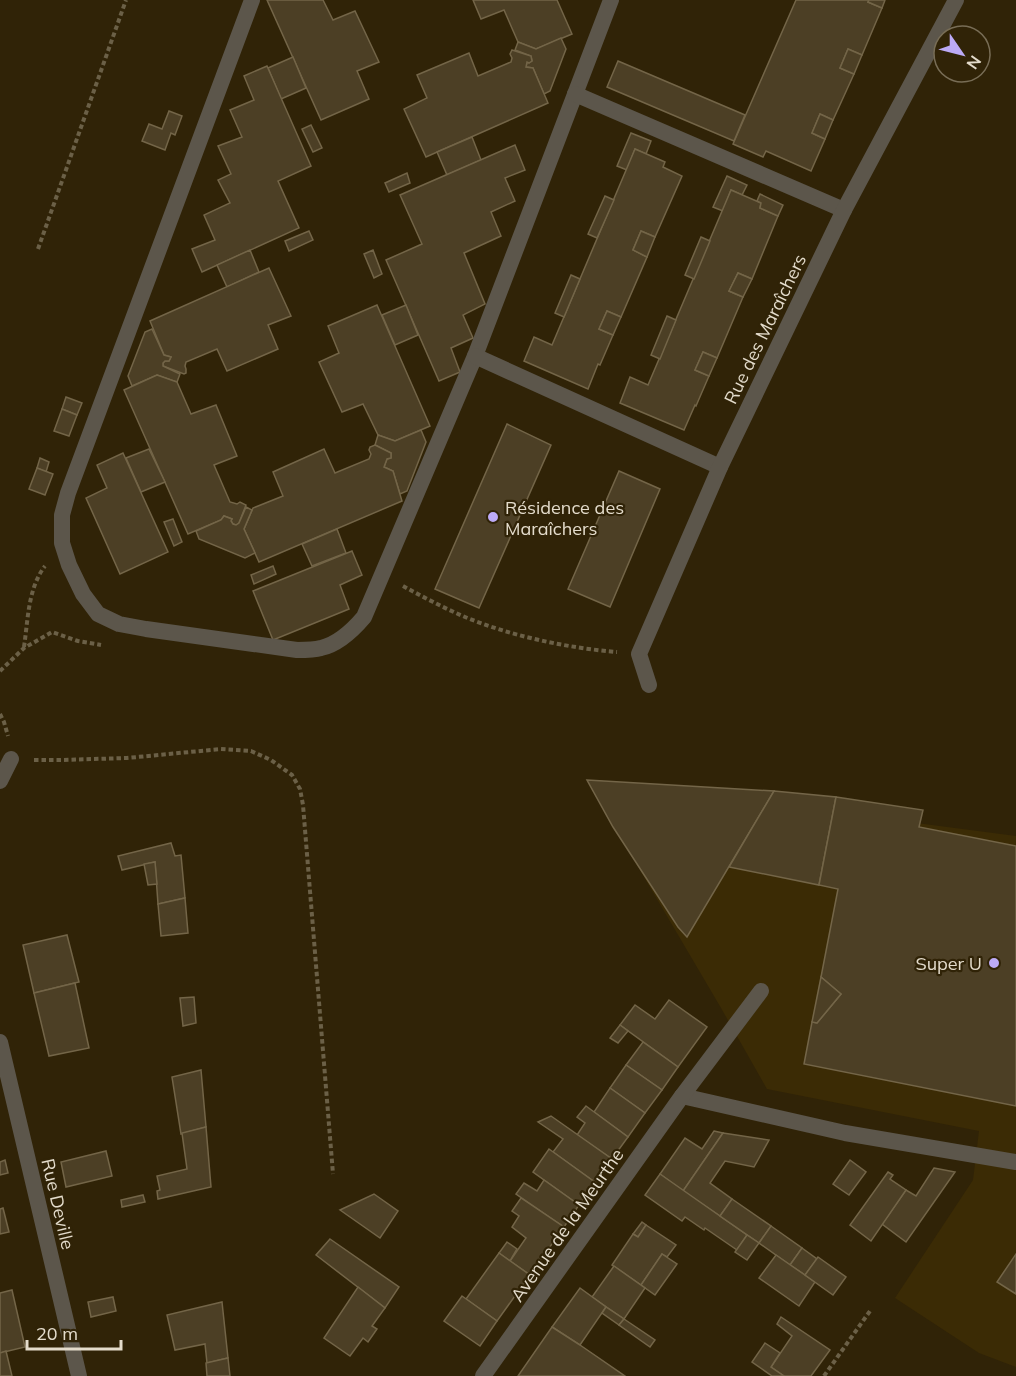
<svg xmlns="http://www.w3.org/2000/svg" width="1016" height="1376" font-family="Mulish,sans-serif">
	<rect width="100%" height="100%" fill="#302307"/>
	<path fill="#3b2b05" d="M587,780L1016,836V1367L979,1353L895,1298L973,1180L979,1131L767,1089L721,1008Z"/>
	<g fill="#4c3f25" stroke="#736548" stroke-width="1.5">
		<path d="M267,0H323L333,20L355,11L379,62L357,71L369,99L321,120Z"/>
		<path d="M473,0H557L572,34L536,49L518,42L504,10L481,19Z"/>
		<path d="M796,0H869L868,2L882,8L862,55L848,49L840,68L854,74L833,120L820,114L812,133L825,139L811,171L766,151L763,157L733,144Z"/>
		<path d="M869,0H885L882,8L868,2Z"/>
		<path d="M561,38L566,49L550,91L544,94L533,68L526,67L527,62L529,63L532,61L531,56L515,50L518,42L536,49Z"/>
		<path d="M848,49L862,55L854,74L840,68Z"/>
		<path d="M512,50L531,56L532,61L529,63L527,62L526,67L533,68L548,103L426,157L404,109L427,98L417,75L469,53L478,76L511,62L512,58L510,54Z"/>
		<path d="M293,57L306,88L281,99L268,68Z"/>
		<path d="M618,61L745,115L734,141L607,87Z"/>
		<path d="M267,66L311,166L278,181L299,228L202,272L192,249L215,240L204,215L230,203L218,180L231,174L218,146L242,137L230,110L254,100L244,76Z"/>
		<path d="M169,111L182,116L175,135L171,133L165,150L142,141L149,124L162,129Z"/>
		<path d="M820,114L833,120L825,139L812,133Z"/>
		<path d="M311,125L322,148L313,152L302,129Z"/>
		<path d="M631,133L651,141L646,154L635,149L627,170L617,166Z"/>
		<path d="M472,137L481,160L447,175L437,152Z"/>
		<path d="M515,145L525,170L505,178L515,201L491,212L501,236L464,253L485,304L463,315L473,338L451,348L460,372L439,381L386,260L422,244L400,195Z"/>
		<path d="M635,149L665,162L663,167L682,176L655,237L641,231L633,250L647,257L621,317L607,311L599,329L613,335L600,365L598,364L588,389L524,361L534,337L552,345Z"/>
		<path d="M407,173L410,183L389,192L385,183Z"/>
		<path d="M727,176L747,185L742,195L731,190L723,211L713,207Z"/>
		<path d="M731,190L761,203L760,208L778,216L752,279L738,273L729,291L743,297L717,358L703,352L695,370L709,376L696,406L695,405L684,430L620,403L630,377L648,385Z"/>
		<path d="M760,194L783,205L778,216L760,208L761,203L757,201Z"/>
		<path d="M605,196L614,200L597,238L588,234Z"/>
		<path d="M309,231L313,240L289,251L285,241Z"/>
		<path d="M641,231L655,237L647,257L633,250Z"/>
		<path d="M701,237L710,241L694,279L685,275Z"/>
		<path d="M250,250L259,272L227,287L217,265Z"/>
		<path d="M373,250L382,274L374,278L364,254Z"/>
		<path d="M269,268L291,316L268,325L278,349L227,371L217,349L186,362L185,366L186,369V373L184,374L163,366V363L165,361H169L171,357L164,355L150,321Z"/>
		<path d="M738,273L752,279L743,297L729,291Z"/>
		<path d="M571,275L580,279L564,317L555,313Z"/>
		<path d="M377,305L430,426L395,441L378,435L363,404L342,412L319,362L339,353L328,326Z"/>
		<path d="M406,305L418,335L395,345L382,315Z"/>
		<path d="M607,311L621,317L613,335L599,329Z"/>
		<path d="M667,316L676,320L660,359L651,355Z"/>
		<path d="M152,329L164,355L171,357L169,361H165L163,363V366L180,374L177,382L157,375L132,386L128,376L145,332Z"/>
		<path d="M703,352L717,358L709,376L695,370Z"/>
		<path d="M157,375L177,382L191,414L216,405L237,456L214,465L230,502L237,504L240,502L246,505L239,523L236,525L233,524L231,521L232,519L224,516L221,520L188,534L124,390Z"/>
		<path d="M66,397L82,403L77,415L62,409Z"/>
		<path d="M62,409L77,415L69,436L54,431Z"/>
		<path d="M507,424L551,445L479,608L435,589Z"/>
		<path d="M421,430L426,442L407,491L400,494L393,471L384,467L387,459L391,458V453L375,445L378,435L395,441Z"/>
		<path d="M375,445L391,453V458L387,459L384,467L393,471L402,501L259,562L244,529L253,508L283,496L273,472L324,449L335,473L369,459L371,454L369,450L370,447Z"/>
		<path d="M149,449L165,482L141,492L126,458Z"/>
		<path d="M123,453L168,552L120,574L86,498L107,488L97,465Z"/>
		<path d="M40,458L49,462L46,472L37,468Z"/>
		<path d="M37,468L53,474L45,495L29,489Z"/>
		<path d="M619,471L660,489L610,607L568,589Z"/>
		<path d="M246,507L252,510L244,529L255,553L245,558L199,539L196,531L221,520L224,516L232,519L231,521L233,524L236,525L239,523Z"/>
		<path d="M173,519L182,542L174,546L164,522Z"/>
		<path d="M337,529L346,553L312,566L302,544Z"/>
		<path d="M352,551L362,575L340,585L349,609L273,640L253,591Z"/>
		<path d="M273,566L276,574L254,584L251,575Z"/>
		<path d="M587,780L774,791L687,937L678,927L613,827Z"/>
		<path d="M774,791L836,797L819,885L729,867Z"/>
		<path d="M836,797L923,810L919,827L1016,846V1106L804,1064L812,1022L817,1023L841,994L821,977L838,889L819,885Z"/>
		<path d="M171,843L175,856L181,855L185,898L158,904L155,862L122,870L118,856Z"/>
		<path d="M155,862L157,884L148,885L144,864Z"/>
		<path d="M185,898L188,933L161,936L158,904Z"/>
		<path d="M67,935L79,982L34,993L23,945Z"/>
		<path d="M821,977L841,994L817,1023L812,1022Z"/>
		<path d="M75,983L89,1048L49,1056L34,993Z"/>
		<path d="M194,997L196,1023L183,1026L180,998Z"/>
		<path d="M669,1000L707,1027L678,1067L620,1025L635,1005L655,1019Z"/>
		<path d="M620,1025L628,1031L618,1043L610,1038Z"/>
		<path d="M643,1042L678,1067L662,1090L626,1065Z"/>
		<path d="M626,1065L662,1090L645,1113L610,1088Z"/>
		<path d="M201,1070L206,1127L181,1134L172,1077Z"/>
		<path d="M610,1088L645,1113L628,1137L594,1112Z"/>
		<path d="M586,1106L628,1137L612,1159L577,1135L585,1123L577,1117Z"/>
		<path d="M551,1116L612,1159L596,1183L553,1152L563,1139L538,1122Z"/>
		<path d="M206,1127L211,1187L158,1199L157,1191L160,1190L157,1176L187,1169L182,1133Z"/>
		<path d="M714,1131L723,1133L683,1191L660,1174L685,1138L702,1149Z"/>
		<path d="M723,1133L769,1140L754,1167L725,1161L710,1183L732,1199L720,1216L683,1191Z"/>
		<path d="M549,1149L596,1183L579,1205L533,1172Z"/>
		<path d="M106,1151L112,1176L66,1187L61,1162Z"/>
		<path d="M5,1160L8,1173L0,1175V1162Z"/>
		<path d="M850,1160L866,1172L849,1195L833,1184Z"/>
		<path d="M934,1168L955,1172L906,1242L882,1224L906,1190L916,1196Z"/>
		<path d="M888,1172L893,1175L890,1179L906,1190L871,1241L850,1225Z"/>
		<path d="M660,1174L747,1235L737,1250L705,1228L704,1230L685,1217L682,1221L645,1195Z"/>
		<path d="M544,1180L579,1205L564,1227L516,1194L524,1183L537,1191Z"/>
		<path d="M374,1194L398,1211L380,1238L340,1210Z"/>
		<path d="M143,1195L145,1202L122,1207L121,1200Z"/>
		<path d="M521,1198L564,1227L530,1275L510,1261L526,1238L512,1227L519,1216L512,1211Z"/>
		<path d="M732,1199L771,1226L759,1243L720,1216Z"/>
		<path d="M3,1208L9,1232L0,1234V1209Z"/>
		<path d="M642,1222L646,1225L638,1237L633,1234Z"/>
		<path d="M646,1225L676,1245L667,1257L662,1254L641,1285L612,1265L633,1234L638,1237Z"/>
		<path d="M771,1226L802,1248L790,1265L759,1243Z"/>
		<path d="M747,1235L759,1243L747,1260L735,1252Z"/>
		<path d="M330,1239L399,1287L385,1308L316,1255Z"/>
		<path d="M507,1242L517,1249L510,1261L499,1253Z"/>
		<path d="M802,1248L817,1259L805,1275L790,1265Z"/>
		<path d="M499,1253L530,1275L497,1321L466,1299Z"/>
		<path d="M662,1254L677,1264L655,1295L641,1285Z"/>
		<path d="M1016,1254V1294L997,1282Z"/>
		<path d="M776,1255L815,1282L799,1306L759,1278Z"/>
		<path d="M818,1257L846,1277L833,1295L805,1275Z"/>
		<path d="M614,1266L645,1288L624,1319L592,1297Z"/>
		<path d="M358,1287L385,1308L372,1326L377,1329L368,1342L363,1338L350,1356L324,1338Z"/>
		<path d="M580,1288L606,1307L580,1345L552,1327Z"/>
		<path d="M12,1290L25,1347L0,1353V1293Z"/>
		<path d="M462,1296L497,1321L480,1346L444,1321Z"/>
		<path d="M113,1297L116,1311L91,1317L88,1302Z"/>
		<path d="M222,1302L228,1358L207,1363L205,1344L175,1350L167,1315Z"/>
		<path d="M606,1307L624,1319L619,1325L602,1313Z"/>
		<path d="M781,1317L830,1350L811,1376H784L771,1367L792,1336L777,1324Z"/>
		<path d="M624,1319L655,1340L650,1347L619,1325Z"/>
		<path d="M552,1327L580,1345L625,1376H518Z"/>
		<path d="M765,1343L780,1353L771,1367L784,1376H772L752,1362Z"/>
		<path d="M6,1351L12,1376H0V1353Z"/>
		<path d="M228,1358L230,1376H207L206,1363Z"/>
	</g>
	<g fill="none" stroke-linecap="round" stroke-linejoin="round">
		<g stroke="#6b6047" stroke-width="4" stroke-dasharray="4.5 3" stroke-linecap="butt">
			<path d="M38,249L126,0"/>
			<path d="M403,586C423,597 444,608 465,617C511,636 567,648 617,652"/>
			<path d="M24,647C28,620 28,588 45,566"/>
			<path d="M0,671L24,648L52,632L78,641L101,645"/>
			<path d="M0,714L4,722L8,736"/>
			<path d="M34,760H60L127,758L221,749L251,751L271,760L292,775L300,789L303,805L333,1174"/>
			<path d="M824,1376L870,1311"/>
		</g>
		<g stroke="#5c564b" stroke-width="16">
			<path d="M252,0L68,493L62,515V543L69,565L83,594L98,614L119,624L146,629L297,650C305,650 314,650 321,648C339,644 353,630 364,617L475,356L611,0"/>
			<path d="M575,94L844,210"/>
			<path d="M475,356L720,467"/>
			<path d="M649,685L639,654L720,467L844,210L956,0"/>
			<path d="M0,781L11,759"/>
			<path d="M0,1042L79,1376"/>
			<path d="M682,1096L845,1133L1016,1162"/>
			<path d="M483,1376L682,1096L761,991"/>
		</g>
	</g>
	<g fill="#bcaaf6" stroke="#302307" stroke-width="2">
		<circle cx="493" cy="517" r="6"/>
		<circle cx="994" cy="963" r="6"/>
	</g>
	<g text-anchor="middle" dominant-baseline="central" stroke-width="4.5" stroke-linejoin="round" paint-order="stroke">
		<g font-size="18" fill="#e4dccc" stroke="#302307">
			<text transform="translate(765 329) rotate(-64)">Rue des Maraîchers</text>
			<text transform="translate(58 1204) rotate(77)">Rue Deville</text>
			<text transform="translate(567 1225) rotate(-55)">Avenue de la Meurthe</text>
		</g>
		<g font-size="18" fill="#e4dccc" stroke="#302307" text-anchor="start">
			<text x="505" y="507">Résidence des<tspan x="505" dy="21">Maraîchers</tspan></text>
			<text x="982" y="963" text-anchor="end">Super U</text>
		</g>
	</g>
	<g transform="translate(962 54) rotate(125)"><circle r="28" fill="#302307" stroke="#786d56" stroke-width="1.5"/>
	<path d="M0-4.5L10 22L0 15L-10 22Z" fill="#bcaaf6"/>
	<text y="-9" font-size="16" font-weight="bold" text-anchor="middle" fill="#e4dccc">N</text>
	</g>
	<path d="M27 1340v9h94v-9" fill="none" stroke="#e4dccc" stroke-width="3"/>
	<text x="36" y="1340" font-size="18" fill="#e4dccc" stroke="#302307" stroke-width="4.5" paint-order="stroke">20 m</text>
</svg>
